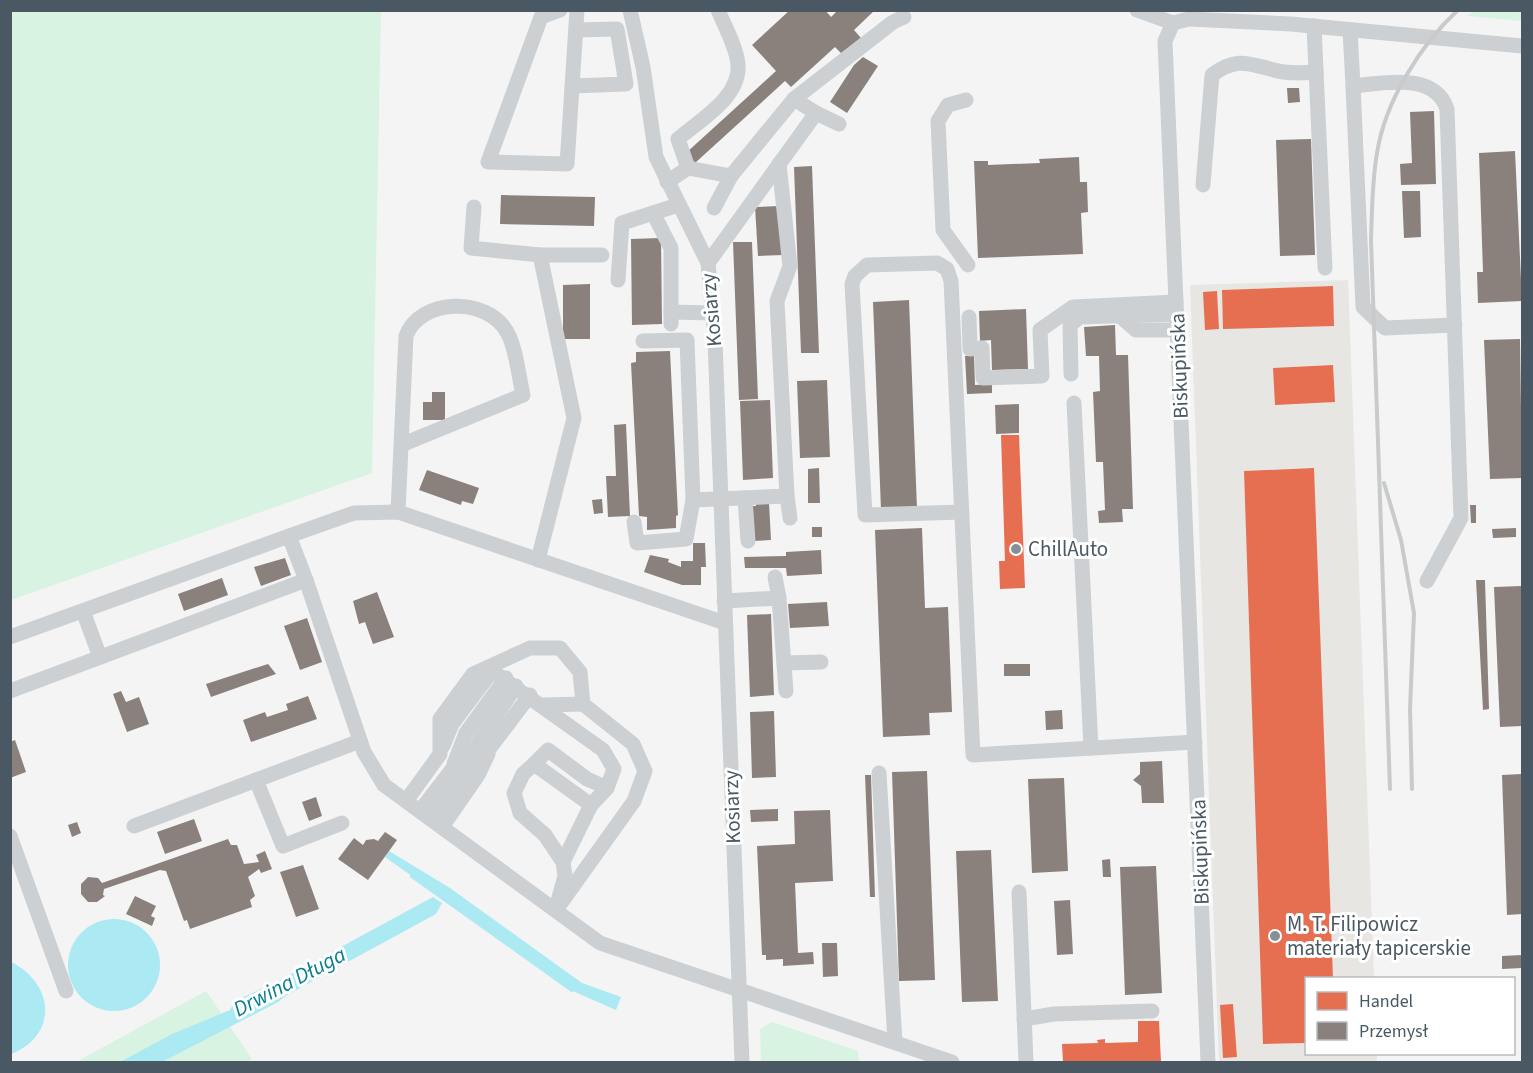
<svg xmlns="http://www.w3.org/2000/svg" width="1533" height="1073" viewBox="0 0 1533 1073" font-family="'Source Sans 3',sans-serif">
<rect width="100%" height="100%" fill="#f4f4f4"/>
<polygon fill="#e8e6e3" points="1348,280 1374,978 1306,978 1306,1054 1377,1054 1377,1062 1219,1062 1190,285"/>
<g fill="#d8f3e1">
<polygon points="1475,10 1522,11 1522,21 1467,16"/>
<polygon points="10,11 381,11 372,473 11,600"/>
<polygon points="206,991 252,1059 246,1062 76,1062"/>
<polygon points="772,1022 858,1051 859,1062 761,1062 760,1029"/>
</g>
<g fill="#abe9f3">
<polygon points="389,851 450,888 582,983 621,997 616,1010 575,992 385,857"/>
<polygon points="433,897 442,903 436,914 287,995 278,1002 162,1062 120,1062 172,1034 230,1010 235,1001 280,980"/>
<circle cx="114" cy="965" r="46"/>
<path d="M11 962C54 983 59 1035 11 1054Z"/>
</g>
<g fill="#e76f51">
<polygon points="1333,286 1334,326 1223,329 1222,290"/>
<polygon points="1217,291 1219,329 1205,330 1203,292"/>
<polygon points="1333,365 1335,402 1275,405 1273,368"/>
<polygon points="1001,435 1019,435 1025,588 1000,589 999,561 1005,561"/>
<polygon points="1314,468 1333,978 1306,978 1306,1043 1263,1044 1244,471"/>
<polygon points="1233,1004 1237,1057 1223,1058 1220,1005"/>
<polygon points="1138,1021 1159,1021 1161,1062 1063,1062 1062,1044 1098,1043 1097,1040 1105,1039 1105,1043 1138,1042"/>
</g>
<g fill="#8a817c">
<polygon points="790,10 825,10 831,17 838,10 875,10 854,30 861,38 844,56 835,47 791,87 785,81 695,163 686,153 776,71 752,45"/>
<polygon points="863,57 878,66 847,113 830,102 854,65"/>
<polygon points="1287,88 1299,88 1300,102 1288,103"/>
<polygon points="1434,111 1436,184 1401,185 1400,164 1412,163 1410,112"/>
<polygon points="1311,139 1315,255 1280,256 1276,140"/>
<polygon points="1515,151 1522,301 1478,303 1477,272 1483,272 1479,153"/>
<polygon points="1079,157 1080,182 1087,182 1088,212 1081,213 1083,254 978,258 974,161 988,161 988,165 1040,163 1039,159"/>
<polygon points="812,166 819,353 801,353 794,167"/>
<polygon points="1402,191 1420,191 1421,237 1404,238"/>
<polygon points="501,195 595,197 594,226 500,224"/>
<polygon points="779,206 783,255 758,256 755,207"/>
<polygon points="661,238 662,324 632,325 631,239"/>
<polygon points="733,242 752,242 758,399 739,400"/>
<polygon points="590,284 590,339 563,339 563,285"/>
<polygon points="909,300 917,509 881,510 873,302"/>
<polygon points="1026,309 1028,369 992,370 991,340 980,341 979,311"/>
<polygon points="1115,325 1116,355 1128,355 1133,509 1122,509 1123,522 1099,523 1098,511 1105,510 1103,462 1096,462 1093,392 1100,391 1099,356 1086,356 1084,327"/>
<polygon points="1520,339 1522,478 1490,479 1484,340"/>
<polygon points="670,351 678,515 676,516 676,528 647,530 647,517 639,516 631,363 636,362 636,352"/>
<polygon points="974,355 975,385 992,384 992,393 967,394 965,356"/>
<polygon points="827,380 830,457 800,458 797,381"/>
<polygon points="432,392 445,392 445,420 423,420 423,402 432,402"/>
<polygon points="770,400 773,478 743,480 740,401"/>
<polygon points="1019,404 1019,433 996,434 995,405"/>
<polygon points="626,424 630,516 608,517 606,476 616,476 614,425"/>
<polygon points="819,468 820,503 808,503 808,469"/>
<polygon points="427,470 479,488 473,504 462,501 461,505 419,490"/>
<polygon points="602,499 603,513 594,514 592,500"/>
<polygon points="756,503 769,503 771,540 753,541 751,506 756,506"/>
<polygon points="1470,505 1476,505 1476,523 1471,523"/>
<rect x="812" y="527" width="10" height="10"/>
<polygon points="922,528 925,608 948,607 952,712 929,713 930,735 883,737 875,530"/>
<polygon points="1516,528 1516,537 1493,538 1492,529"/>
<polygon points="693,543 705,543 706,567 701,567 701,585 682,585 644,572 650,555 669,559 668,562 681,567 681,561 693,561"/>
<polygon points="821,550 822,574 787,576 786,568 745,568 744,557 786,556 786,552"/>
<polygon points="285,558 291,575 261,586 254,567"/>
<polygon points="222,578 228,595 184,611 178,594"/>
<polygon points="1476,580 1485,580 1489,709 1483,710"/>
<polygon points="1522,586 1522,726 1500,727 1494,587"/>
<polygon points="377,592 394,637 373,644 365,622 359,624 353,601"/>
<polygon points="827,602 829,626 790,628 788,604"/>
<polygon points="771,614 774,695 750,697 747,615"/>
<polygon points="307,618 322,662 300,670 284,626"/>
<polygon points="268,664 276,674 211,697 206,684"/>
<rect x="1004" y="664" width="26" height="12"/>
<polygon points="121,691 126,702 139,697 149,724 127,732 113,694"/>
<polygon points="308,696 317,719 251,742 243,720 265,712 267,717 288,710 286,704"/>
<polygon points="1062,710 1063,729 1046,730 1045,711"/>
<polygon points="774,711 776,777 752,778 750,712"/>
<polygon points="15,740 26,772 10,778 10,742"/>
<polygon points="1162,761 1164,803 1142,803 1141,786 1133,780 1140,774 1140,762"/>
<polygon points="927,771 935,980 899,981 892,772"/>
<polygon points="1522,774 1522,914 1507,915 1502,775"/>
<polygon points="865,775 871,775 875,897 870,897"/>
<polygon points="1064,778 1068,871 1032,873 1028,779"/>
<polygon points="316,797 322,816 309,821 302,802"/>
<polygon points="778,809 778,821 751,822 750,810"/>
<polygon points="830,810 833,881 795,883 798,953 813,952 814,964 783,966 783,959 766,960 766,955 762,955 757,846 795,844 794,811"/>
<polygon points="194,819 202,841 165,854 157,832"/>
<polygon points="77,822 81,833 72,837 68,825"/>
<polygon points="385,832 397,840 368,880 338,859 354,838 363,845 366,840 374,839 378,841"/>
<polygon points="228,839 231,845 237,845 244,864 259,862 256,855 265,851 272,869 261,873 259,869 248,877 255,896 250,900 252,907 190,929 187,920 184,921 166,871 160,870 104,889 103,895 105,896 97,902 88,902 81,894 81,884 88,877 98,878 102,883"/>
<polygon points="991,850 998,1001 962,1002 956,851"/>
<polygon points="1110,859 1111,877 1103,877 1102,860"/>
<polygon points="303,865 319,909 296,917 280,872"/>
<polygon points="1156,866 1162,993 1125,995 1120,867"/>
<polygon points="135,896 156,906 151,916 155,918 152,926 126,914"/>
<polygon points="1070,900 1073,954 1057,955 1054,901"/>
<polygon points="822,943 837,943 838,976 823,977"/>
<polygon points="1522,955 1522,968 1502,969 1502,956"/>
</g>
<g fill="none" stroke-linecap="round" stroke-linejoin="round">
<polyline stroke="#abe9f3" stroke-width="4" points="412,876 572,990"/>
<g stroke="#cdd0d2" stroke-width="15">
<polyline points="560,10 541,17 488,162 567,164 577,10"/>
<polyline points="630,10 643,67 656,157 708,263 715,340 742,1062"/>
<polyline points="1137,10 1173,23"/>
<polyline points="1314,26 1325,268"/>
<path d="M1350 30 1353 86C1383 83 1435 72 1447 109L1461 518 1427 581"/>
<polyline points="572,86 626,84 617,29 576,30"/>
<polyline points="1353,86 1363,307 1385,328 1455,325"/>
<polyline points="794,99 893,22 904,17"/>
<polyline points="966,100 948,105 938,121 943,230 968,265"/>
<path d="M688 168 678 139C700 120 741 97 738 64 736 46 725 27 718 10"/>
<polyline points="667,182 688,168 731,176 794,99 816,113"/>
<path d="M1203 185 1212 75C1236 57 1247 63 1274 70 1287 74 1302 73 1316 72"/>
<polyline points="474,207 471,248 540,255 574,418 538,560"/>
<polyline points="714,208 731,176"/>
<polyline points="653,213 671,248 671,324"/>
<polyline points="540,255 602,255"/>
<polyline points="708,263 816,113 839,124"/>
<polyline points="618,280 622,223 678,205"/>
<polyline points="671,312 712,313"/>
<polyline points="1120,316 1136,330 1177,330"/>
<polyline points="969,317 970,349 982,348 983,378 1042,376 1040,330 1073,307 1176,302"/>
<polyline points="643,341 687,340 693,500"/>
<polyline points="1071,374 1070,325 1080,317 1177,314"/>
<polyline points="1074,403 1091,748"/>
<polyline points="787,496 790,518"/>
<polyline points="745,498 748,541"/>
<path d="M398 512 406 336C420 298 487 296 507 332 516 347 519 378 523 395L401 445"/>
<polyline points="962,512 865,515 852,284 855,276 867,265 937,263 947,269 951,281 973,755 1195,742"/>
<polyline points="634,522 637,543 686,539 693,500 787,496 777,301 790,266 779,164"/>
<polyline points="289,536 354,513 398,512 725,623"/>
<polyline points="775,577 779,598"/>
<polyline points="724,601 779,598 786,691"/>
<polyline points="83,611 100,657"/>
<polyline points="10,637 289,536 306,580"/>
<polyline points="784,663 821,662"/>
<polyline points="481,673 492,671 603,750 614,769 607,788 591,805 534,764 523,774 514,793 520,813 545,835 563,862 565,876 558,901"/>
<polyline points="10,691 306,580 364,752 384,785 600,943 952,1062"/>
<polyline points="543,705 583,704"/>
<polyline points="443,746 452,724 492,671"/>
<polyline points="454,764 466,733 506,678"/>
<polyline points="534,764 548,750 587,779 607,788"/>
<polyline points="469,765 479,741 516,686"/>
<polyline points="879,773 895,1042"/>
<polyline points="256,780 283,846 342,823"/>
<polyline points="406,801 440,754 440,719 473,674 530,648 560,648 580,672 583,704 633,744 645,771 634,801 556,910"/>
<polyline points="420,811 460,759"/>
<polyline points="431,819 467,769 489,749 530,695"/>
<polyline points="134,826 360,741"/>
<polyline points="442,827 478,775 488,754"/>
<polyline points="10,836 66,991"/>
<polyline points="563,862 591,805"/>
<polyline points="1019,892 1026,1062"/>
<polyline points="1024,1019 1054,1014 1152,1011"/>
<polyline points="1208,1062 1165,41 1173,23 1189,19 1291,24 1522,46"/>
</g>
<g stroke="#c8cacc" stroke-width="4">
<polyline points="1384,483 1401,540 1414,613 1410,709 1412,789"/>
<path d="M1390 789 1371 240C1372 211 1372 181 1377 153 1385 102 1420 45 1458 10"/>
</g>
</g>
<g fill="#858f95" stroke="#fff" stroke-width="2">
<circle cx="1016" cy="549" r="6"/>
<circle cx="1275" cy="936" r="6"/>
</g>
<g text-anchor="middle" stroke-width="6" stroke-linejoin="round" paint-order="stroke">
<g font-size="21" fill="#495862" stroke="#fff">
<text transform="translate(711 310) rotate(-95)" y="7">Kosiarzy</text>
<text transform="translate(1179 366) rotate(-92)" y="7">Biskupińska</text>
<text transform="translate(732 807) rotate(-92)" y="7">Kosiarzy</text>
<text transform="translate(1200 852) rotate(-92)" y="7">Biskupińska</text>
</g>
<g font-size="21" fill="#495862" stroke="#fff" text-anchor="start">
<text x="1028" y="556">ChillAuto</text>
<text x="1287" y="931">M. T. Filipowicz<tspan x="1287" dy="24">materiały tapicerskie</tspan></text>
</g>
<g font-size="22" font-style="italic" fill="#077d90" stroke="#fff">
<text transform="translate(289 981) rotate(-28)" y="8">Drwina Długa</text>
</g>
</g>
<rect width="1533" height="1073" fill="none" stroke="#495862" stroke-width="24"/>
<rect x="1305" y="977" width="210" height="78" fill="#ffffff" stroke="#b6bcc0" stroke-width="1.5"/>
<rect x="1317" y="992" width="30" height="18" fill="#e76f51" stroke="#b6bcc0" stroke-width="1.5"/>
<text x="1359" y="1007" font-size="18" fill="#495862">Handel</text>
<rect x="1317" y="1022" width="30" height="18" fill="#8a817c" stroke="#b6bcc0" stroke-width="1.5"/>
<text x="1359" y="1037" font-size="18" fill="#495862">Przemysł</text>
</svg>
